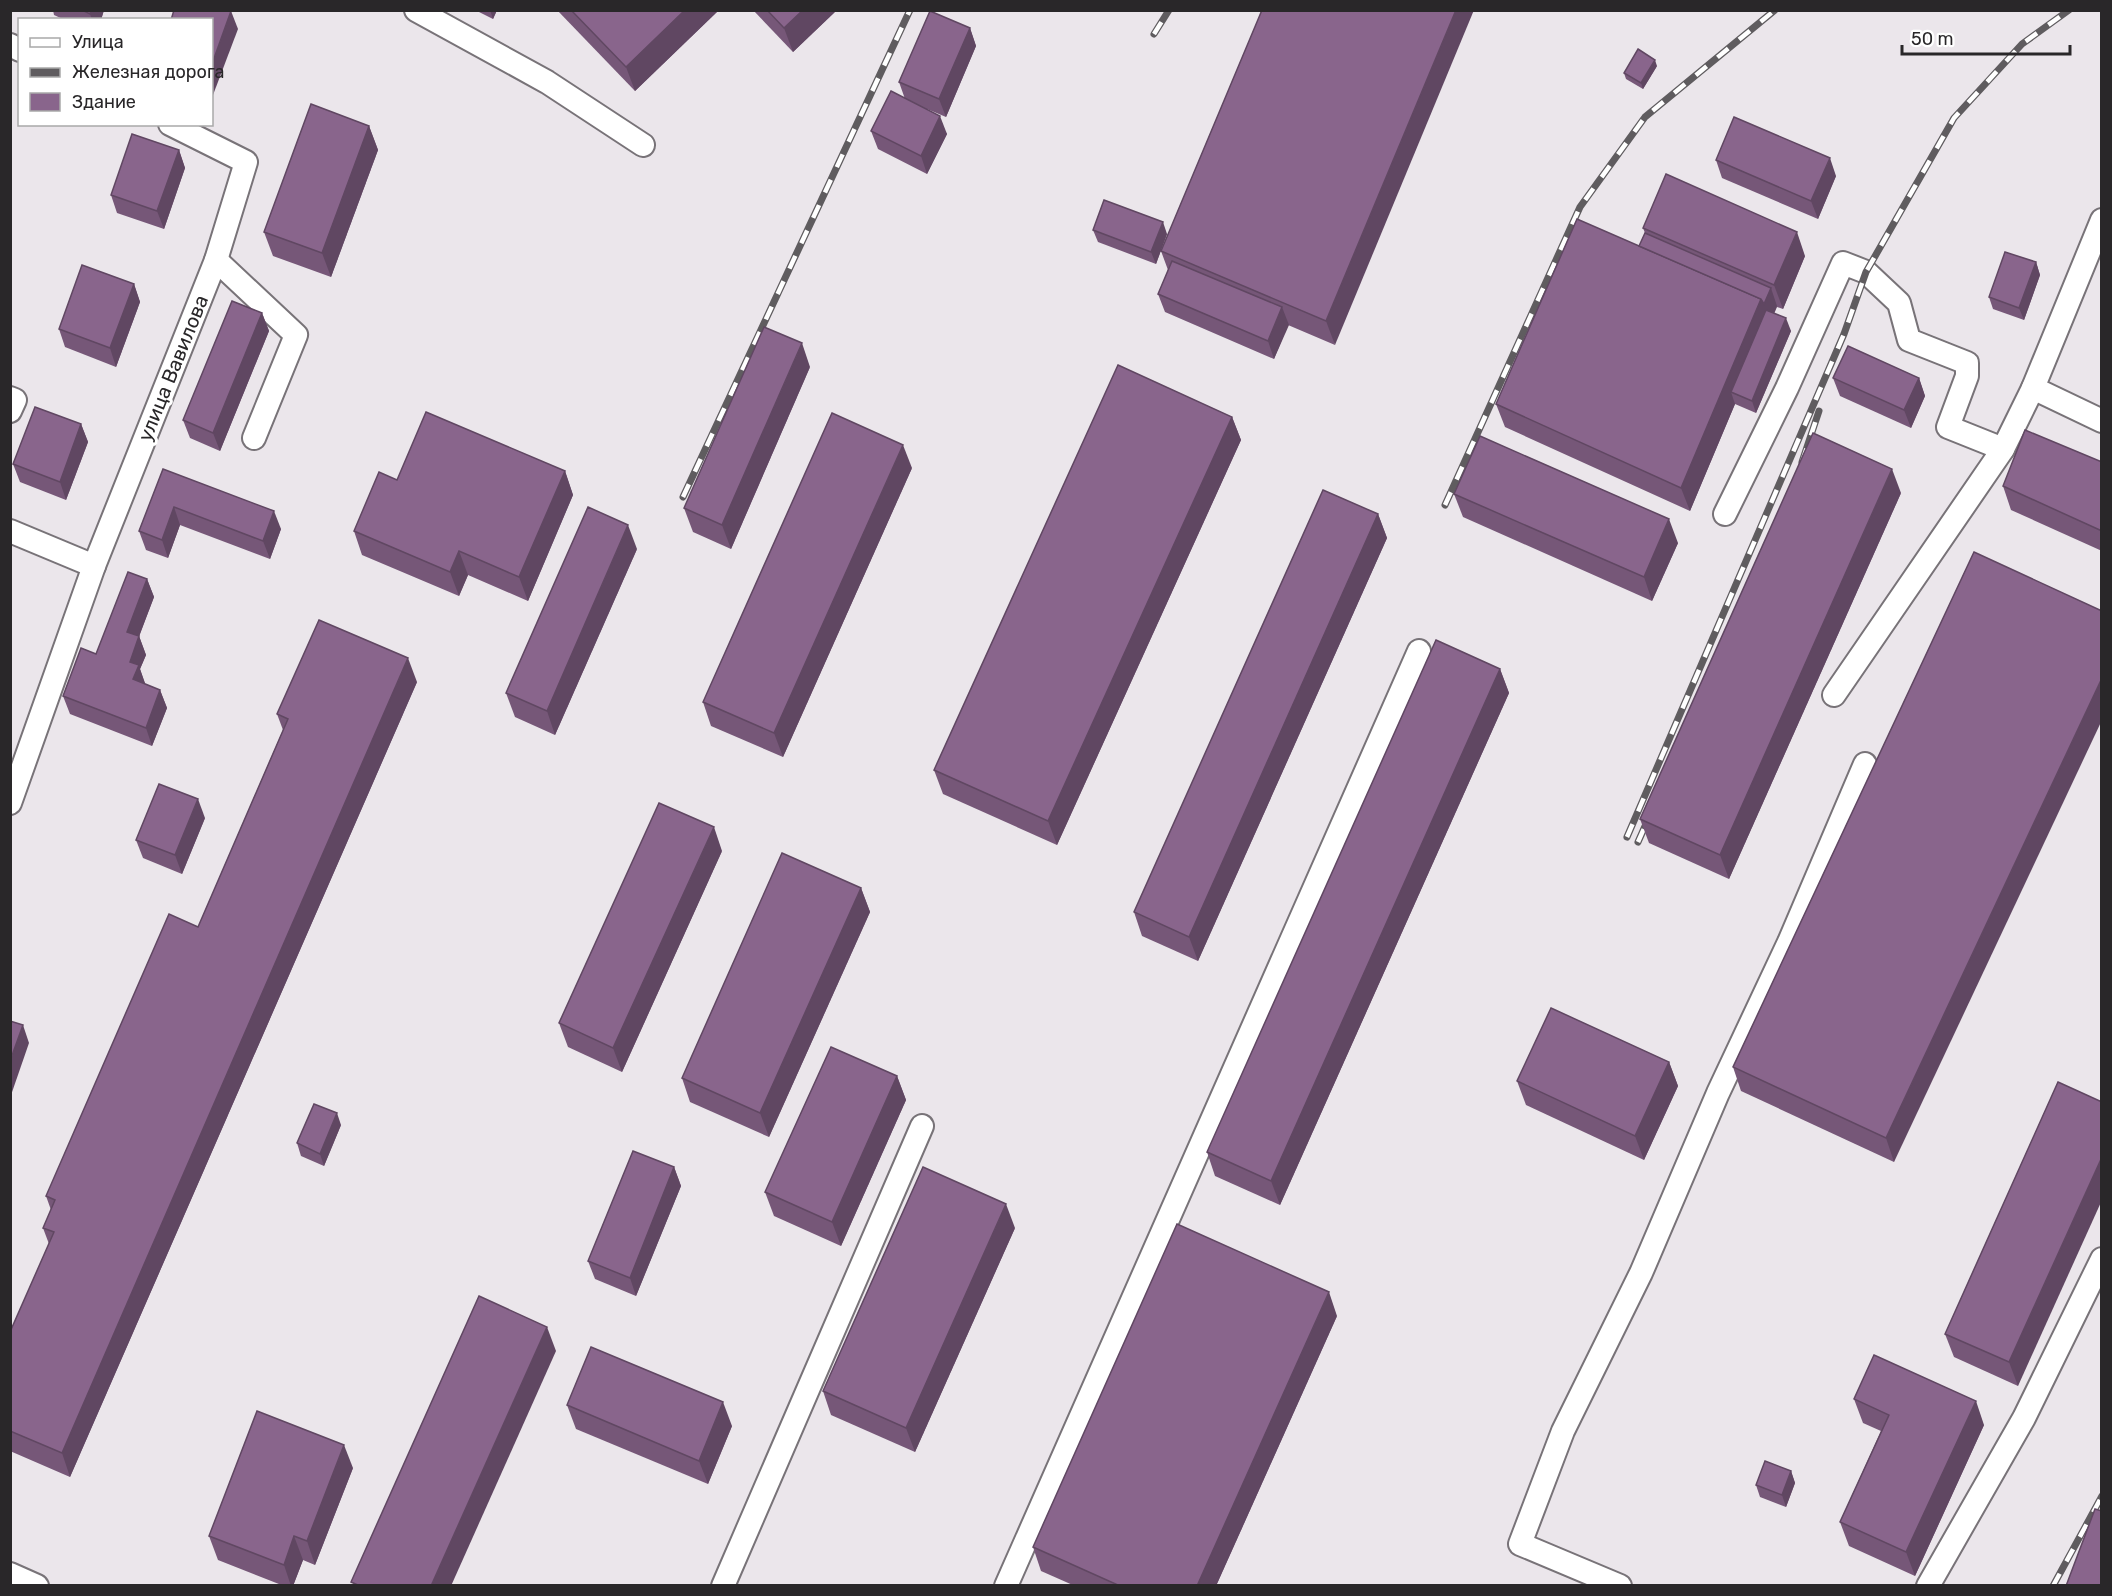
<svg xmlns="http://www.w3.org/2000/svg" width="2112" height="1596" viewBox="0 0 2112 1596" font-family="Rubik,sans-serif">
<rect width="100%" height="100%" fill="#ebe6eb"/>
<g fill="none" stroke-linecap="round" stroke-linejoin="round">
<g stroke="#787378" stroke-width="26">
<g id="minor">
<polyline points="416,10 547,82 643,145"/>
<polyline points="10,45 20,50"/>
<polyline points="2102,220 2033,388 2102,421"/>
<polyline points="216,260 296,335 254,438"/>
<polyline points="10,398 15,400 10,411"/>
<polyline points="1725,514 1787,388 1843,263 1866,272 1899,303 1909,340 1967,363 1967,376 1948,427 2003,449"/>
<polyline points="10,531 94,566"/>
<polyline points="1834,695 2003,449 2033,388"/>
<polyline points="10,803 94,566 216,260 246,162 170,124"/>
<polyline points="10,1574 37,1586"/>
<polyline points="723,1586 922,1126"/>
<polyline points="1006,1586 1419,651"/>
<polyline points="1620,1586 1520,1544 1563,1431 1641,1273 1718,1093 1789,942 1865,764"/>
<polyline points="1928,1586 2024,1418 2102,1259"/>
</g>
</g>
<use href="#minor" stroke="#fff" stroke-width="22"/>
<g stroke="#5f5c5f" stroke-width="7">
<g id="rail">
<polyline points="1154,34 1169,10"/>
<polyline points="1802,462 1819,411"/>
<polyline points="683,497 910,10"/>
<polyline points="1445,505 1580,207 1645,117 1775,10"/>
<polyline points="1627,837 1844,334 1866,272 1954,118 2022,44 2069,10"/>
<polyline points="1638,842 1650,815"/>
<polyline points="2053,1586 2102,1496"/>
</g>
</g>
<use href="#rail" stroke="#fff" stroke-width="4.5" stroke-dasharray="14" stroke-linecap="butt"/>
</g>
<g fill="#765778">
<polygon points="53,10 104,10 101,20 65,20 54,15"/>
<polygon points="475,10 497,10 493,19"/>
<polygon points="557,10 719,10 635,91"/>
<polygon points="753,10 837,10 793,52"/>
<polygon points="1262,10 1335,345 1288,325 1274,359 1165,312 1158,294 1168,270 1161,251"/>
<polygon points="970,28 976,46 946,117 927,109 947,134 927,174 878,149 871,131 905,99 899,82"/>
<polygon points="1657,66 1643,89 1626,79 1624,73"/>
<polygon points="369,126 378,150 331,277 273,256 264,232"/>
<polygon points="179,150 185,168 164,229 117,213 111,195"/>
<polygon points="1716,160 1836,176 1818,219 1722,178"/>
<polygon points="1643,228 1805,256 1783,309 1777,307 1774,314 1791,331 1756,413 1735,404 1690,511 1505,427 1496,404 1639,246 1645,233"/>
<polygon points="1093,230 1167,234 1156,264 1098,242"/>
<polygon points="2036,262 2040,275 2024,320 1993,309 1989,297"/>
<polygon points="134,284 140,302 116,367 65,347 59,329"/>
<polygon points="262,313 269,331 220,451 190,438 183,420"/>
<polygon points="810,367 731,549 693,532 684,508"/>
<polygon points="1833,378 1919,378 1925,396 1911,428 1840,396"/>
<polygon points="1232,417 1241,440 1057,845 943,794 934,770"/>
<polygon points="81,424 88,442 66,500 20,482 13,464"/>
<polygon points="2102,462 2102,551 2011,510 2003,486"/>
<polygon points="912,468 783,757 711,726 703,702"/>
<polygon points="163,469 281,529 270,559 180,525 168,558 146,550 139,531"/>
<polygon points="565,471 573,495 528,601 468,575 459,596 362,555 354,531 397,480"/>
<polygon points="1901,493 1729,879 1649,843 1640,819"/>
<polygon points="1454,494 1678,543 1652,601 1463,517"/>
<polygon points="1378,514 1387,538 1198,961 1142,936 1134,912"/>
<polygon points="637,549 555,735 515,717 506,693"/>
<polygon points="1974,552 1894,1162 1741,1091 1733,1067"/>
<polygon points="147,579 154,597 139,636 146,655 140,669 145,684 160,690 167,708 152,746 70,714 63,696 96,654"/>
<polygon points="1500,669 1509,693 1280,1205 1215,1176 1207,1152"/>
<polygon points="417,682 70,1477 10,1451 10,1332 49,1244 43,1228 51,1210 46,1196 198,927 283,730 277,714"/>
<polygon points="205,818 182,874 143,858 136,840"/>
<polygon points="722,851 622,1072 568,1047 559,1023"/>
<polygon points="861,888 870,912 769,1137 690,1102 682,1078"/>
<polygon points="1669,1062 1678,1086 1644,1160 1526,1105 1517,1081"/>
<polygon points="897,1076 906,1100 841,1246 774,1216 765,1192"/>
<polygon points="2058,1082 2018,1386 1954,1357 1945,1334"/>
<polygon points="341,1125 324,1166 301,1156 297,1143"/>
<polygon points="674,1167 681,1186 636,1296 595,1279 588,1261"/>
<polygon points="1015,1228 915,1452 831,1415 823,1391"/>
<polygon points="1337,1316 1216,1586 1075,1586 1041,1571 1033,1547"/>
<polygon points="1854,1399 1984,1425 1915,1576 1849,1546 1840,1522 1881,1431 1863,1423"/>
<polygon points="567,1405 732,1426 708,1484 576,1429"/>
<polygon points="353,1468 315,1565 303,1560 293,1586 284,1586 218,1560 209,1536"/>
<polygon points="1791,1471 1795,1483 1786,1507 1760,1497 1756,1485"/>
</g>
<g fill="#604762">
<polygon points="91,10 104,10 101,20 92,20 90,14"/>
<polygon points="490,10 497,10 493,19"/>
<polygon points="685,10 719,10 635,91 626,67"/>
<polygon points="803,10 837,10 793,52 784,28"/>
<polygon points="1456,10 1474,10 1335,345 1326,321"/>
<polygon points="231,11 238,29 213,95 212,89 212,64"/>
<polygon points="970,28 976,46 946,117 939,99"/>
<polygon points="1655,60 1657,66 1643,89 1641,83"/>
<polygon points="940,116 947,134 927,174 921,156"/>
<polygon points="369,126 378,150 331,277 322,253"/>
<polygon points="179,150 185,168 164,229 157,211"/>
<polygon points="1830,158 1836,176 1818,219 1811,201"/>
<polygon points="1163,222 1167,234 1156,264 1151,252"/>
<polygon points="1797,232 1805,256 1783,309 1774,285"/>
<polygon points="2036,262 2040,275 2024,320 2019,308"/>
<polygon points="134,284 140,302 116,367 110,348"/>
<polygon points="1771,288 1777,306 1739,396 1731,392 1735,404 1690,511 1681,488 1761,299"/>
<polygon points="1282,307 1289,325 1274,359 1268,341"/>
<polygon points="262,313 269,331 220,451 213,433"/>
<polygon points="1786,318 1791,331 1756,413 1752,401"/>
<polygon points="802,343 810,367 731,549 722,525"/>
<polygon points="1919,378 1925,396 1911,428 1904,410"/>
<polygon points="1232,417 1241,440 1057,845 1048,821"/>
<polygon points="81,424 88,442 66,500 60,482"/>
<polygon points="903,445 912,468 783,757 774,733"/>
<polygon points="1892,469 1901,493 1729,879 1720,855"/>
<polygon points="565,471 573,495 528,601 519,577"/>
<polygon points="174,507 180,525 168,558 162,540"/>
<polygon points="274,511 281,529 270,559 263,541"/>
<polygon points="1378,514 1387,538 1198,961 1189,937"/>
<polygon points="1669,519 1678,543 1652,601 1644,577"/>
<polygon points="628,525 637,549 555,735 547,711"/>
<polygon points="459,551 468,575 459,596 450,572"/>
<polygon points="147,579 154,597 134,650 127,632"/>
<polygon points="139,636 146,655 140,669 145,683 139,698 133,679 130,662"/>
<polygon points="408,658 417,682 70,1477 62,1453"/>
<polygon points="1500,669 1509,693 1280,1205 1271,1181"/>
<polygon points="2102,678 2102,720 1894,1162 1886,1138"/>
<polygon points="160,690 167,708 152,746 146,728"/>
<polygon points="198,799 205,818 182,874 175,855"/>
<polygon points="714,827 722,851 622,1072 613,1048"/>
<polygon points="861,888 870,912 769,1137 760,1113"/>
<polygon points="23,1025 29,1043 10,1098 10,1061"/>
<polygon points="1669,1062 1678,1086 1644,1160 1635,1136"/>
<polygon points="897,1076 906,1100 841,1246 832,1222"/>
<polygon points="337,1113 341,1125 324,1166 320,1154"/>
<polygon points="2102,1157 2102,1200 2018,1386 2009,1362"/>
<polygon points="674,1167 681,1186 636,1296 630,1278"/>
<polygon points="1006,1204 1015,1228 915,1452 906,1428"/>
<polygon points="1329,1292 1337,1316 1216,1586 1197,1586"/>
<polygon points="547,1327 556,1351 451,1586 431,1586"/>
<polygon points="1976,1401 1984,1425 1915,1576 1906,1552"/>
<polygon points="723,1402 732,1426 708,1484 699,1461"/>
<polygon points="344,1445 353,1468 315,1565 307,1541"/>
<polygon points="1791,1471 1795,1483 1786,1507 1782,1495"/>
<polygon points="294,1536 303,1560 293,1586 291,1586 284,1565"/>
</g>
<g fill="#89658c" stroke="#604762" stroke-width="1.5">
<polygon points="82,10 91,10 90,14"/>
<polygon points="174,10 229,10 231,11 212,64 212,20 171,20"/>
<polygon points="571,10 685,10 626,67"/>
<polygon points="767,10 803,10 784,28"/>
<polygon points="1262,10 1456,10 1326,321 1161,251"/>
<polygon points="930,11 970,28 939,99 899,82"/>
<polygon points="1638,49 1655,60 1641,83 1624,73"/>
<polygon points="891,91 940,116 921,156 871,131"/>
<polygon points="311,104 369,126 322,253 264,232"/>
<polygon points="1734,117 1830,158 1811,201 1716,160"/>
<polygon points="132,134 179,150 157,211 111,195"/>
<polygon points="1666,174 1797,232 1774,285 1643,228"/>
<polygon points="1104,200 1163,222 1151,252 1093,230"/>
<polygon points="1577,219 1761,299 1681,488 1496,404"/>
<polygon points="1645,233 1771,288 1764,304 1761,299 1639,246"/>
<polygon points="2005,252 2036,262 2019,308 1989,297"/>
<polygon points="1172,261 1282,307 1268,341 1158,294"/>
<polygon points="82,265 134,284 110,348 59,329"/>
<polygon points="232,301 262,313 213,433 183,420"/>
<polygon points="1766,310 1786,318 1752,401 1731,392"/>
<polygon points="764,327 802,343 722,525 684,508"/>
<polygon points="1848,346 1919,378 1904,410 1833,378"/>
<polygon points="1118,365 1232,417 1048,821 934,770"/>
<polygon points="35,407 81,424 60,482 13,464"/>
<polygon points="426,412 565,471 519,577 459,551 450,572 354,531 379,472 397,480"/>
<polygon points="832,413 903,445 774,733 703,702"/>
<polygon points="2025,430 2102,462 2102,531 2003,486"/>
<polygon points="1813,433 1892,469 1720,855 1640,819"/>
<polygon points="1480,436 1669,519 1644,577 1454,494"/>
<polygon points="163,469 274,511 263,541 174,507 162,540 139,531"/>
<polygon points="1323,490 1378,514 1189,937 1134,912"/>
<polygon points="588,507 628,525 547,711 506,693"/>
<polygon points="1974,552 2102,611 2102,678 1886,1138 1733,1067"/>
<polygon points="128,572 147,579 127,632 139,636 130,662 139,665 133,679 160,690 146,728 63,696 81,648 96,654"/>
<polygon points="319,620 408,658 62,1453 10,1431 10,1332 54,1232 43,1228 55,1200 46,1196 169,914 198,927 288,719 277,714"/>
<polygon points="1436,640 1500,669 1271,1181 1207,1152"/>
<polygon points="159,784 198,799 175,855 136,840"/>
<polygon points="659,803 714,827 613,1048 559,1023"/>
<polygon points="782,853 861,888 760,1113 682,1078"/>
<polygon points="1551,1008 1669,1062 1635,1136 1517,1081"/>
<polygon points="10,1021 23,1025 10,1061"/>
<polygon points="831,1047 897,1076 832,1222 765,1192"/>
<polygon points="2058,1082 2102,1102 2102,1157 2009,1362 1945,1334"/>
<polygon points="314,1104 337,1113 320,1154 297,1143"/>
<polygon points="633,1151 674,1167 630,1278 588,1261"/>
<polygon points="923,1167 1006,1204 906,1428 823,1391"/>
<polygon points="1177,1224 1329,1292 1197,1586 1120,1586 1033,1547"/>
<polygon points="479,1296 547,1327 431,1586 360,1586 351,1582"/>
<polygon points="591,1347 723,1402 699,1461 567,1405"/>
<polygon points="1874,1355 1976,1401 1906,1552 1840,1522 1889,1415 1854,1399"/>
<polygon points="257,1411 344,1445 307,1541 294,1536 284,1565 209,1536"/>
<polygon points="1765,1461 1791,1471 1782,1495 1756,1485"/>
<polygon points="2095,1509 2102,1511 2102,1586 2066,1586"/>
</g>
<g text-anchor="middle" stroke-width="6" stroke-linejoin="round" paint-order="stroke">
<g font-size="20" fill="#292729" stroke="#fff">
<text transform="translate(173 368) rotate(-68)" y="7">улица Вавилова</text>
</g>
</g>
<rect width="2112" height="1596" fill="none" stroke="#292729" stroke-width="24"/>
<rect x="18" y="18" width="195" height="108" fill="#ffffff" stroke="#a9a9a9" stroke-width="1.5"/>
<rect x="30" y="38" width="30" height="9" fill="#ffffff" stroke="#a9a9a9" stroke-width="1.5"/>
<text x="72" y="48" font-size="18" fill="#292729">Улица</text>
<rect x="30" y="68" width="30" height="9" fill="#5f5c5f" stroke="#a9a9a9" stroke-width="1.5"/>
<text x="72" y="78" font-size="18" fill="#292729">Железная дорога</text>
<rect x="30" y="93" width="30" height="18" fill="#89658c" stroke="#a9a9a9" stroke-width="1.5"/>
<text x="72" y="108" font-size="18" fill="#292729">Здание</text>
<path d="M1902 45v9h168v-9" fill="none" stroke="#292729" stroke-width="3"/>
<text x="1911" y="45" font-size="18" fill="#292729" stroke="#ffffff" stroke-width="4.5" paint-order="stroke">50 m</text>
</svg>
